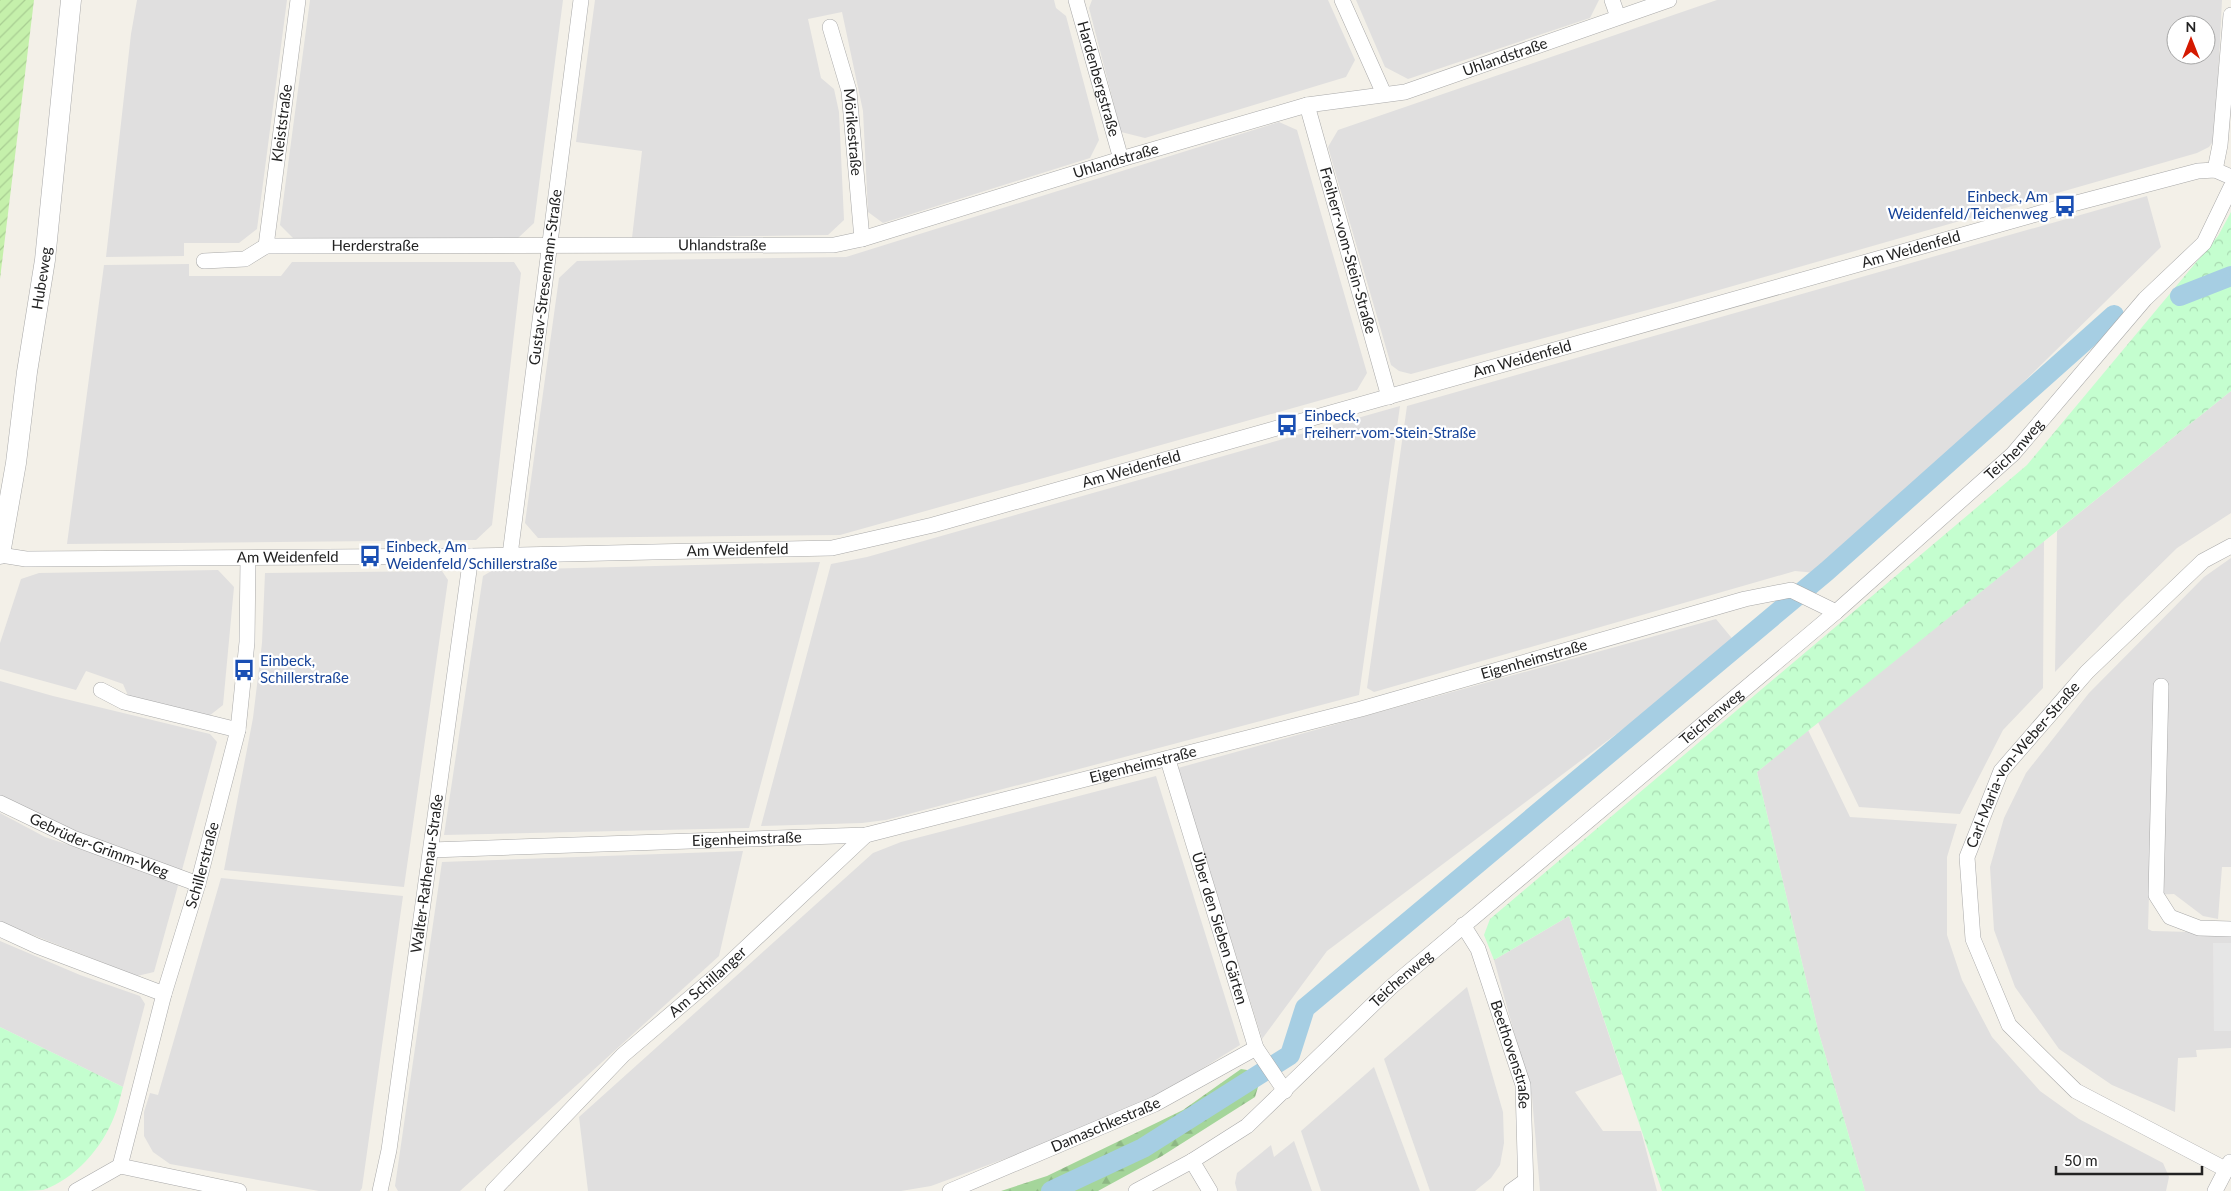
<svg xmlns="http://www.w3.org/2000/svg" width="2231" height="1191" viewBox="0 0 2231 1191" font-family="Lato,sans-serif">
<defs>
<pattern id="forest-firs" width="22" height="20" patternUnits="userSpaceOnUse" patternTransform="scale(1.25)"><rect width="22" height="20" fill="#a4d59a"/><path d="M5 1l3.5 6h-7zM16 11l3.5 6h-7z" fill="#8db784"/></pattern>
<pattern id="park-crowns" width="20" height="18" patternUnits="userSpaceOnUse" patternTransform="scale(1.25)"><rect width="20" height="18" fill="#c4fecf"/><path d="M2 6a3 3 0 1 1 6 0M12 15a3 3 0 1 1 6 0" fill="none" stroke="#a8d9b1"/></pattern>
<pattern id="garden-furrows" width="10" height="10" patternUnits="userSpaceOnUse" patternTransform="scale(1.25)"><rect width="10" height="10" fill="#c5f0ab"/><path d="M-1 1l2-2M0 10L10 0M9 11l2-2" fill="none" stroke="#a9ce93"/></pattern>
</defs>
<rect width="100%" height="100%" fill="#f3f0e8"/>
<g fill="#e0dfdf" fill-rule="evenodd">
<polygon points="137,0 287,0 257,229 239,243 184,243 184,256 106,257 131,34"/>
<polygon points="310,0 563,0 534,223 517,239 293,238 280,225"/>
<polygon points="595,0 1054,0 1056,8 1066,16 1099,140 1090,158 883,223 868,212 863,111 842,12 808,19 821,78 834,89 839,112 844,220 828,235 632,238 642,151 576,142"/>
<polygon points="1092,0 1328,0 1355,60 1346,77 1145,138 1121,132 1089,8"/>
<polygon points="1356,0 1599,0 1590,18 1408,79 1385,67"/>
<path d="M1717 0H2222L2215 139 2209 147 2197 153 1677 302 1411 374 1399 371 1391 365 1328 147 1338 130ZM2176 25H2206V55H2176Z"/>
<polygon points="1279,122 1297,130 1367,373 1357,390 840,535 538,538 525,523 559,278 577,261 846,257"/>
<polygon points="2147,196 2161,247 1932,472 1816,573 1795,571 1374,692 1367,688 1407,406"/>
<polygon points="292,262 514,262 521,273 492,525 476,540 67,544 104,265 189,264 189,276 281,276"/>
<polygon points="2231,391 2231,513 2177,548 2122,602 2055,672 2057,531"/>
<polygon points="1400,406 1359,695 886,820 862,823 761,826 831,564 867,557"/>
<polygon points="2044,541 2043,688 2003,730 1960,814 1859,807 1818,722"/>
<polygon points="2231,558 2231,867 2222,867 2218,919 2203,916 2174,894 2149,895 2148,929 2152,931 2231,933 2231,1048 2196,1050 2197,1057 2178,1058 2175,1112 2112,1085 2059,1049 2015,987 1994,930 1990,867 2004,818 2026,773 2089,693 2204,577"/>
<polygon points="820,562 749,828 444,835 483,576 493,570"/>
<polygon points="218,570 234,587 223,705 209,716 130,700 123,684 86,671 76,690 0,669 0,643 21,579 39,573"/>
<polygon points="442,571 448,580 404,887 224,870 253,718 262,643 265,573"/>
<polygon points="1716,619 1735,642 1711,663 1327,951 1262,1039 1178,768"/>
<polygon points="0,681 53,696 210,734 217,742 182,870 96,841 0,798"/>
<polygon points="1808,730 1850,817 1957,824 1947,857 1947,935 1962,980 1992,1037 2040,1091 2079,1119 2163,1163 2169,1177 2166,1191 1865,1191 1818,1030 1757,772"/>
<polygon points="1156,776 1240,1045 1163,1093 1081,1131 931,1186 901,1191 588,1191 579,1117 873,853 901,842"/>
<polygon points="0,813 45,837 179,882 154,972 137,976 0,922"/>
<polygon points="743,851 719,956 460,1191 398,1191 395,1186 442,862"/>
<polygon points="221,878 403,896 362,1188 360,1191 319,1191 170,1164 153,1152 144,1136 144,1112 150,1093 158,1095"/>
<polygon points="1569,916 1622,1074 1575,1092 1603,1131 1641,1131 1657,1191 1540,1191 1532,1097 1494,960"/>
<polygon points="0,941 80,975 140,996 145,1004 123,1087 0,1027"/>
<polygon points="1467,987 1503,1112 1504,1143 1500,1165 1491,1178 1475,1191 1430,1191 1384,1059"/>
<polygon points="1374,1067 1420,1191 1321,1191 1301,1131"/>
<polygon points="1294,1141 1312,1191 1237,1191 1235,1183 1237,1173 1271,1145 1274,1157"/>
</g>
<polygon fill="url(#forest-firs)" points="1241,1069 1247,1070 1258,1087 1255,1097 1162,1156 1098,1191 1001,1191 1047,1176 1183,1110"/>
<g fill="url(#park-crowns)">
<polygon points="2231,212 2231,391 1757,772 1818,1030 1865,1191 1662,1191 1569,916 1494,960 1484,935 1490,919 2027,465 2218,236"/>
<path d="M0 1027 123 1087C120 1097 118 1108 114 1117 102 1148 75 1179 43 1190 31 1191 13 1191 0 1191Z"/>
</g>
<polygon fill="url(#garden-furrows)" points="0,0 34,0 0,279"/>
<polygon fill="#e6e6e6" points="2213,943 2231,943 2231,1031 2214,1031"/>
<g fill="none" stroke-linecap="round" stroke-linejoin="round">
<g stroke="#a6cee3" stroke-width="20">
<polyline points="2180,296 2231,276"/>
<polyline points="1051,1191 1143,1148 1290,1055 1305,1008 1827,571 2114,315"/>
</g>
<g stroke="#a9a9a9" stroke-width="16">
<g id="minor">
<path id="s1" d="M1076 0 1121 159"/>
<polyline points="1342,0 1384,94"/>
<polyline points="1612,0 1618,17"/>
<path id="s2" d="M830 27 849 91 862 239"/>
<path id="s3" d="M1307 105 1389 397"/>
<polyline points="2215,170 2220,145 2231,15"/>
<path id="s4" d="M266 246 298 0"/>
<path id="s5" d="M204 261 245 259 266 246 834 245 862 239 1121 159 1307 105 1405 92 1669 0"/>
<path id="s6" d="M0 555 26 559 471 556 832 548 933 525 2065 206 2198 171 2215 170 2231 177"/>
<path id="s7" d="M510 555 581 0"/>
<polyline points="2161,686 2156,895 2170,917 2199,928 2231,929"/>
<polyline points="101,690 124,702 238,730"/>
<path id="s8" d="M1168 760 1256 1048 1285 1091"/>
<path id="s9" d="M0 803 73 838 198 884"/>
<path id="s10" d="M431 850 866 835 1361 709 1745 599 1791 590 1836 612"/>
<path id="s11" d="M1463 925 1478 949 1523 1085 1526 1191"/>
<polyline points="0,929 37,946 164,994"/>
<polyline points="1192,1161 1210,1191"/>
<path id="s12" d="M120 1166 164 994 198 884 238 730 247 642 248 558"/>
<path id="s13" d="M2227 1170 2076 1091 2009 1025 1973 939 1967 857 2001 771 2087 672 2203 561 2231 546"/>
<polyline points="76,1191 120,1166 239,1191"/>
<path id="s14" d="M380 1191 389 1150 471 556"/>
<path id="s15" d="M493 1191 623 1055 718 974 866 835"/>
<path id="s16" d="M950 1191 1155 1104 1256 1048"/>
<path id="s17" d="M1136 1191 1192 1161 1247 1126 1391 987 1836 612 2013 454 2145 299 2204 243 2231 187"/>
<polyline points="1511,1191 1525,1181"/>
<polyline points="2215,1191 2230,1162"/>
</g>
</g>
<g stroke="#a9a9a9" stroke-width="21">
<g id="tertiary">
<path id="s18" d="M0 554 16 463 27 372 45 260 71 0"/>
</g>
</g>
<use href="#minor" stroke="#fff" stroke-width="15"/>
<use href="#tertiary" stroke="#fff" stroke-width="20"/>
</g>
<defs>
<g id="bus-bare" transform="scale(1.725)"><path d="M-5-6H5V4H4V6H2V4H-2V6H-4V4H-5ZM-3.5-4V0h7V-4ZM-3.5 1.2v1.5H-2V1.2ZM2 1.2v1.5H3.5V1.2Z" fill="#1a4fb4" stroke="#fff" stroke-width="2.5" paint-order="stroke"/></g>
</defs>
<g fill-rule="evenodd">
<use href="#bus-bare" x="2065" y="206"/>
<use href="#bus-bare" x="1287" y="425"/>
<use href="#bus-bare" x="370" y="556"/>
<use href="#bus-bare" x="244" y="670"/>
</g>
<g text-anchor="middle" stroke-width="4.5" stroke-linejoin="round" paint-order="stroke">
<g font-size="15" fill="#222" stroke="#fff">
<text dy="5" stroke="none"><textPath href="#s5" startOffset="1332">Uhlandstraße</textPath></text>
<text dy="5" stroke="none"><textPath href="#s1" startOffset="82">Hardenbergstraße</textPath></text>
<text dy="5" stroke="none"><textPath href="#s4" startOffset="124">Kleiststraße</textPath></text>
<text dy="5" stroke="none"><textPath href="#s2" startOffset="108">Mörikestraße</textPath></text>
<text dy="5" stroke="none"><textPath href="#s5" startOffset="928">Uhlandstraße</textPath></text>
<text dy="5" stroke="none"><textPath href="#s5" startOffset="175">Herderstraße</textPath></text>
<text dy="5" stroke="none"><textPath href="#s5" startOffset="522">Uhlandstraße</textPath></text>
<text dy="5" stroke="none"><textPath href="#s6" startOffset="1952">Am Weidenfeld</textPath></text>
<text dy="5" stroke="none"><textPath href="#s3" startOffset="151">Freiherr-vom-Stein-Straße</textPath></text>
<text dy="5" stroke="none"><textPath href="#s18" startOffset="279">Hubeweg</textPath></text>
<text dy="5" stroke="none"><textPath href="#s7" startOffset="280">Gustav-Stresemann-Straße</textPath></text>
<text dy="5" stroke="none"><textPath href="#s6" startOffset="1548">Am Weidenfeld</textPath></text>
<text dy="5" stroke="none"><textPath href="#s17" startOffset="1152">Teichenweg</textPath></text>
<text dy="5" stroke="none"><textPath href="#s6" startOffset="1142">Am Weidenfeld</textPath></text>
<text dy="5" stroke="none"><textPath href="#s6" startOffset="738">Am Weidenfeld</textPath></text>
<text dy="5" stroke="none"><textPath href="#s6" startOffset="288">Am Weidenfeld</textPath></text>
<text dy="5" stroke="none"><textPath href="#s10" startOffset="1126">Eigenheimstraße</textPath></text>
<text dy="5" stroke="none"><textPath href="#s17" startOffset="748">Teichenweg</textPath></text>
<text dy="5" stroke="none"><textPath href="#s10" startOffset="721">Eigenheimstraße</textPath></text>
<text dy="5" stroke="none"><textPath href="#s13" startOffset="549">Carl-Maria-von-Weber-Straße</textPath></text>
<text dy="5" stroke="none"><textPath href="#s10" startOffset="316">Eigenheimstraße</textPath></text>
<text dy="5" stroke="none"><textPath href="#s9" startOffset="108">Gebrüder-Grimm-Weg</textPath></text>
<text dy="5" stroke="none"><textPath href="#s12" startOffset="312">Schillerstraße</textPath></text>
<text dy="5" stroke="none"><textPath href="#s14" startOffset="321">Walter-Rathenau-Straße</textPath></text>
<text dy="5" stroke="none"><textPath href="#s8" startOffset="176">Über den Sieben Gärten</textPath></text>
<text dy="5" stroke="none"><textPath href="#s17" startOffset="342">Teichenweg</textPath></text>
<text dy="5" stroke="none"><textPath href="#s15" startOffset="300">Am Schillanger</textPath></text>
<text dy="5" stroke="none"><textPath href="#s11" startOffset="139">Beethovenstraße</textPath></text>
<text dy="5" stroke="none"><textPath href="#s16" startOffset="169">Damaschkestraße</textPath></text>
</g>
<g font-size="15" fill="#164399" stroke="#fff" text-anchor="start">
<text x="2048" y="202" text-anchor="end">Einbeck, Am<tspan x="2048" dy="17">Weidenfeld/Teichenweg</tspan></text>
<text x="1304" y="421">Einbeck,<tspan x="1304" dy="17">Freiherr-vom-Stein-Straße</tspan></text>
<text x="386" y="552">Einbeck, Am<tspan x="386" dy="17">Weidenfeld/Schillerstraße</tspan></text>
<text x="260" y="666">Einbeck,<tspan x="260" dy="17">Schillerstraße</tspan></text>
</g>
</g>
<g transform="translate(2191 40)"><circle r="24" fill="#ffffff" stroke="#a7a7a7"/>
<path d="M0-4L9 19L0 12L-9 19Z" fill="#d41900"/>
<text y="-8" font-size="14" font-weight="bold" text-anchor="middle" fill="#222222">N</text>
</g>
<path d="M2056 1166v8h146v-8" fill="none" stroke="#222222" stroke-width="2.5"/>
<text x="2064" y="1166" font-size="15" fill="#222222" stroke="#ffffff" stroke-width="4" paint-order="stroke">50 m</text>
</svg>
